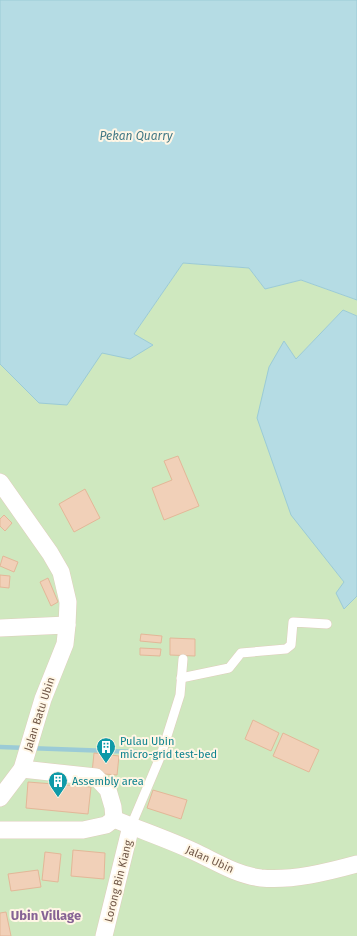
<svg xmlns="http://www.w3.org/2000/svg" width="357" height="936" viewBox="0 0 357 936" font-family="'Fira Sans',sans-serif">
<rect width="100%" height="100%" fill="#fcf2e0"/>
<polygon fill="#cfe8bf" points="183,263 249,268 265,289 301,280 357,300 357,316 343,310 296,359 284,341 291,514 344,582 344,609 357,596 357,936 0,936 0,364 39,403 101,353 125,340 153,345 134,334"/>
<g fill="#b5dce4" stroke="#9bcbd6">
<polygon points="0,0 357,0 357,300 301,280 265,289 249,268 183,263 134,334 153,345 130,359 102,353 67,405 39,403 0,364"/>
<polygon points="343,310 357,316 357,596 344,609 336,593 344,582 291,515 257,418 269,367 284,341 296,359"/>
</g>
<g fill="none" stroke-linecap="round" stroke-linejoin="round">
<polyline stroke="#9bcbd6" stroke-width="4.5" points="0,747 137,752"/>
</g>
<g fill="#f1d0b8" stroke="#e3b798">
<polygon points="178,456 199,506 164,520 152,488 172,480 164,461"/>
<polygon points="85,489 100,518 74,532 59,504"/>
<polygon points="4,515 12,523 5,531 0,526 0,519"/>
<polygon points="3,556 18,562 14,572 0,566"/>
<polygon points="0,575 10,576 9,588 0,587"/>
<polygon points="48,578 58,602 51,606 40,582"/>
<polygon points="141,634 162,636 161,643 140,641"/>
<polygon points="170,638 195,639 195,656 170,655"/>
<polygon points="140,648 161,649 160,656 140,655"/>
<polygon points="253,720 279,733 271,751 245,739"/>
<polygon points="283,733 319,750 309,772 273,756"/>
<polygon points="94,753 119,756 117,775 92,773"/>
<polygon points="28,782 91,787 88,814 26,808"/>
<polygon points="153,790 187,800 181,819 147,808"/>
<polygon points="73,850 105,853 104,879 71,876"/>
<polygon points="45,852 61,854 58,882 42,880"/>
<polygon points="38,870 41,887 11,891 8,874"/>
<polygon points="6,912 11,936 0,936 0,913"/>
</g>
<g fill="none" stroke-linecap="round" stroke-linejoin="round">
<g stroke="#dfcebc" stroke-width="10">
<g id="service">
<polyline points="181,678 229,668 241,653 286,649 291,645 293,622 327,624"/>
<polyline points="131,826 161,755 180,695 183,659"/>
</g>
</g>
<g stroke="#dfcebc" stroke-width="18">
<g id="minor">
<polyline points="0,482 50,553 61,572 68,602 67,625 65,644 43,699 22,769 0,798"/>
<polyline points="0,628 67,625"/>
<polyline points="22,769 96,777 108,790 113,807 114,819"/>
<path d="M114 819C140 830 167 839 193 851 215 861 236 875 261 878 292 881 328 872 357 864"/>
<polyline points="0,830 83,830 106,825 114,819"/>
<polyline points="104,936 131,826"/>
</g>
</g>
<use href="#service" stroke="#fff" stroke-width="9"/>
<use href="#minor" stroke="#fff" stroke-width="17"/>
</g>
<defs>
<g id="building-pin" transform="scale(1)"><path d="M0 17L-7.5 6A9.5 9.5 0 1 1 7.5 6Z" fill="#0f9aa8" stroke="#fff6e5"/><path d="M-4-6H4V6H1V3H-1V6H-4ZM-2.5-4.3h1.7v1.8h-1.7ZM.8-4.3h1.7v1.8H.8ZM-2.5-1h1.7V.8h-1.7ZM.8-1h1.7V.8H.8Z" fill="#fff"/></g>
</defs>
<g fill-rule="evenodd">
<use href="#building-pin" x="106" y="747"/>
<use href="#building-pin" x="58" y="781"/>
</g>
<g text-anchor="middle" stroke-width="4" stroke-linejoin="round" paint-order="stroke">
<g font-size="11" fill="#715848" stroke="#fff6e5">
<text transform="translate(39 714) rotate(-72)" y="4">Jalan Batu Ubin</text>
<text transform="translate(210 859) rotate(24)" y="4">Jalan Ubin</text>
<text transform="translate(118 881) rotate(-76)" y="4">Lorong Bin Kiang</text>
</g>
<g font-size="11" fill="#0d838f" stroke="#fff6e5" text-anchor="start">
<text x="120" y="745">Pulau Ubin<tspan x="120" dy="13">micro-grid test-bed</tspan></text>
<text x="72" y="785">Assembly area</text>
</g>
<g font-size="12" font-style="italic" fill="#427885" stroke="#fff6e5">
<text x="136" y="140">Pekan Quarry</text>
</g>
<g font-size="13" font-weight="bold" fill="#866395" stroke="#fff6e5">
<text x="46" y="920">Ubin Village</text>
</g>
</g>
</svg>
